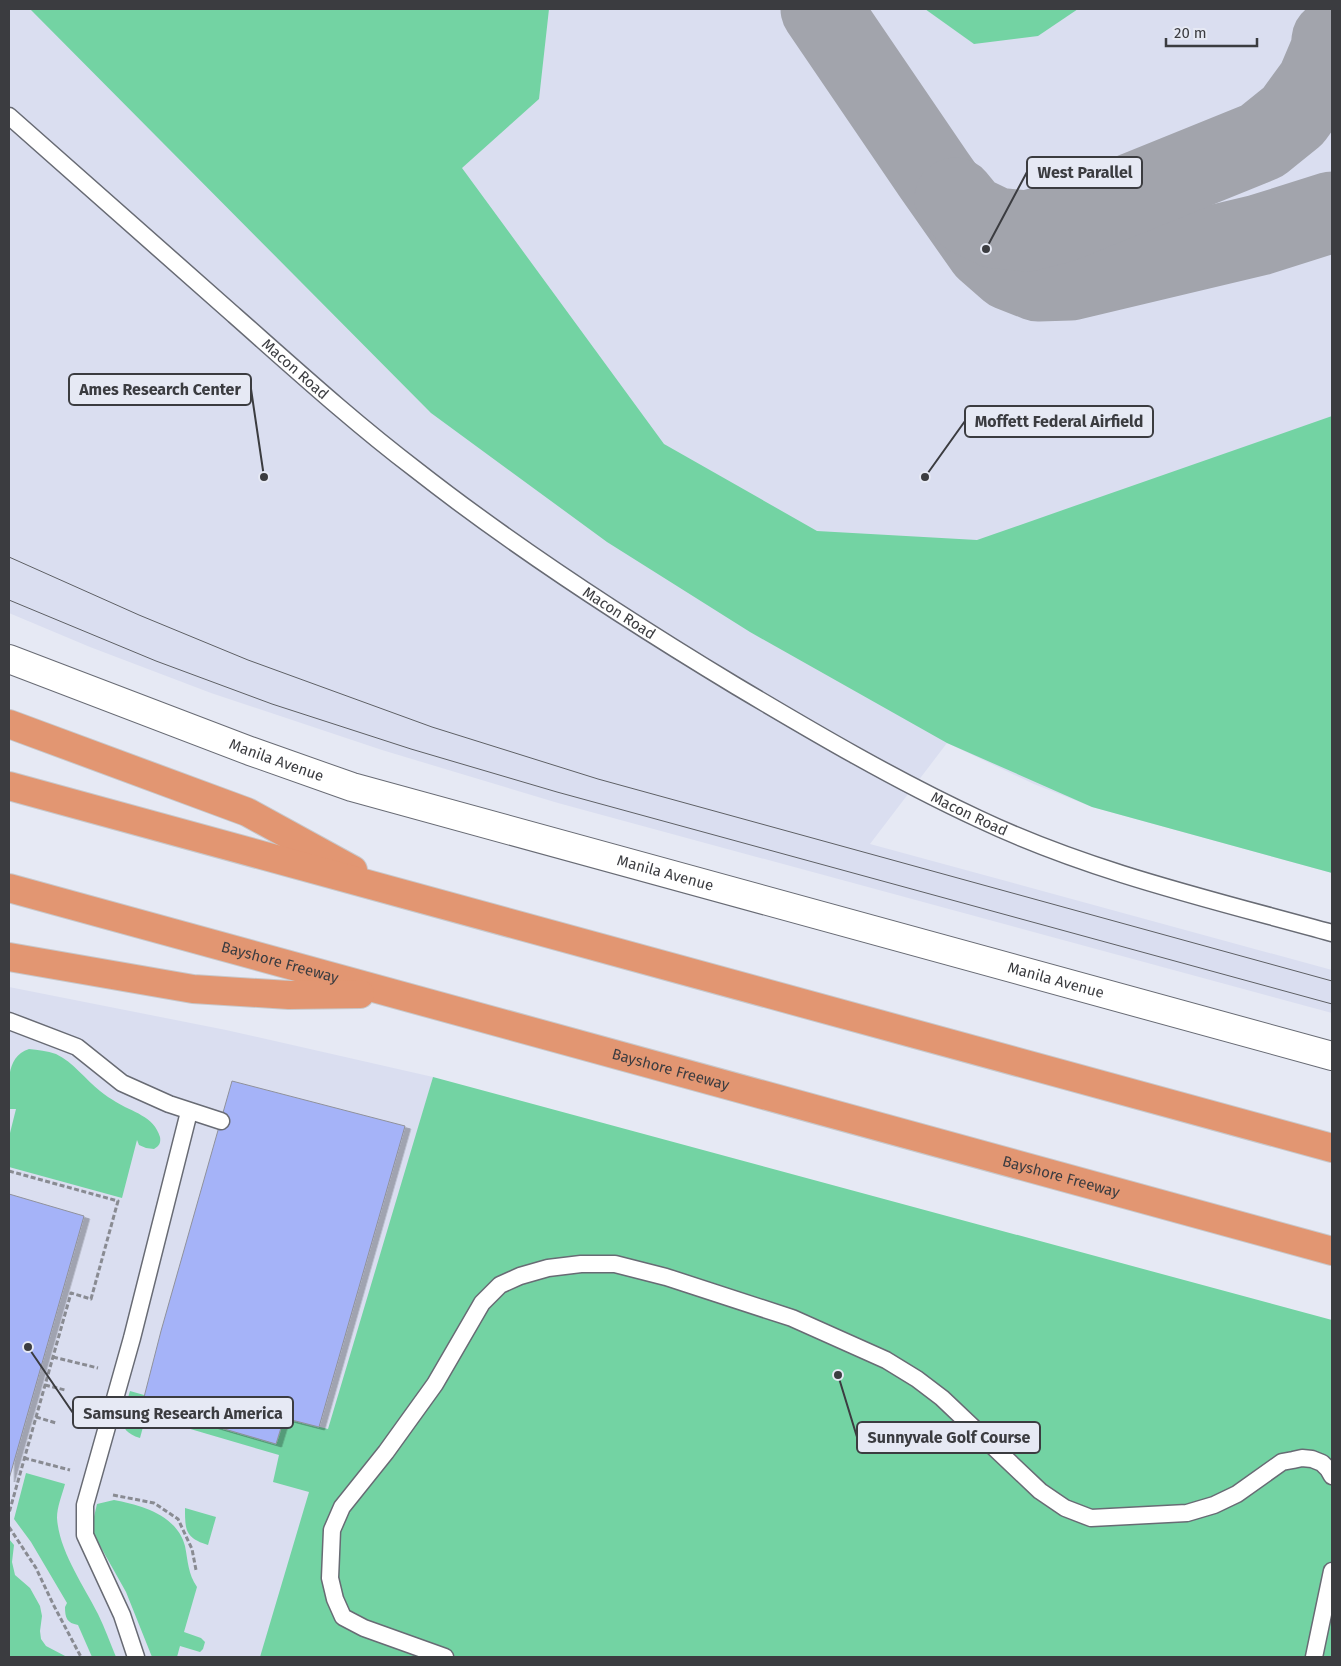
<svg xmlns="http://www.w3.org/2000/svg" width="1341" height="1666" viewBox="0 0 1341 1666" font-family="'Fira Sans',sans-serif">
<defs>
<filter id="shadow"><feDropShadow dx="5.5" dy="3" stdDeviation="0" flood-color="#0004"/></filter>
</defs>
<rect width="100%" height="100%" fill="#e6e9f4"/>
<g fill="#dadef0">
<polygon points="9,9 1332,9 1332,873 1092,807 1034,784 947,743 870,844 1332,970 1332,1013 558,803 382,750 211,693 90,647 9,613"/>
<polygon points="9,987 226,1030 433,1077 270,1657 9,1657"/>
</g>
<g fill="#73d3a3">
<polygon points="30,9 549,9 539,99 462,168 664,444 817,531 977,540 1332,416 1332,873 1092,807 947,743 750,632 607,542 431,413"/>
<polygon points="925,9 1078,9 1038,36 974,44"/>
<path d="M29 1049C38 1050 47 1051 56 1054 73 1062 86 1080 100 1091 105 1095 111 1099 116 1102 132 1112 154 1116 160 1137 161 1143 159 1146 154 1149L146 1148 139 1145 137 1140 122 1198 9 1167V1137L16 1109H9C9 1088 4 1057 29 1049Z"/>
<path d="M433 1077 1332 1320V1657H260L309 1492 273 1482 279 1455 146 1416 140 1438C113 1430 124 1412 130 1391L144 1395 142 1405 276 1443 284 1418 328 1429Z"/>
<path d="M26 1473 65 1484C62 1495 57 1507 57 1518 59 1551 84 1586 98 1614 105 1628 110 1643 116 1657H92L78 1625C67 1623 65 1618 65 1607L67 1603 31 1542 14 1519Z"/>
<path d="M114 1500C141 1505 177 1515 185 1546 188 1561 188 1574 197 1587L184 1632 201 1638 205 1642 203 1649 200 1652 180 1646 177 1657H152L126 1592 94 1535 92 1525 97 1504Z"/>
<path d="M185 1508 216 1517 208 1545C185 1538 185 1530 185 1508Z"/>
<polygon points="9,1539 14,1545 12,1562 15,1575 30,1588 40,1606 42,1616 40,1631 41,1639 46,1646 67,1657 9,1657"/>
</g>
<g fill="none" stroke-linecap="round" stroke-linejoin="round">
<g stroke="#a2a4ac" stroke-width="81">
<polyline points="821,9 934,175 986,249 1010,270 1038,281 1070,280 1259,235 1332,212"/>
<polyline points="955,198 969,215 996,228 1027,231 1062,222 1262,141 1293,116 1317,83 1331,50 1332,40"/>
</g>
</g>
<g fill="#a5b3f8" stroke="#8f919b" filter="url(#shadow)">
<polygon points="232,1081 405,1126 319,1427 284,1418 276,1444 142,1405 161,1331"/>
<polygon points="9,1194 84,1216 9,1479"/>
</g>
<g fill="none" stroke-linecap="round" stroke-linejoin="round">
<g stroke="#686b74" stroke-width="19">
<g id="service">
<path id="s1" d="M9 116C84 183 159 249 234 315 294 368 352 421 415 469 517 549 625 619 736 686 815 733 895 780 979 819 1091 872 1213 900 1332 933"/>
<polyline points="9,1021 77,1047 122,1083 169,1104 221,1121"/>
<polyline points="136,1657 122,1615 85,1535 85,1505 132,1338 189,1112"/>
<polyline points="445,1657 364,1628 343,1617 335,1599 330,1578 332,1530 342,1507 386,1452 435,1384 482,1303 500,1285 520,1276 548,1268 581,1264 615,1264 666,1277 792,1318 886,1360 917,1379 942,1398 1040,1491 1065,1508 1091,1518 1187,1513 1214,1505 1237,1494 1282,1462 1293,1460 1302,1458 1312,1459 1322,1463 1328,1469 1332,1476"/>
<polyline points="1314,1657 1332,1571"/>
</g>
</g>
<g stroke="#686b74" stroke-width="30">
<g id="secondary">
<path id="s2" d="M9 659 250 751 352 787 1332 1056"/>
</g>
</g>
<g stroke="#c8c8ca" stroke-width="30">
<g id="motorway">
<polyline points="9,724 247,812 353,870"/>
<polyline points="9,786 1332,1148"/>
<path id="s3" d="M9 888 1332 1251"/>
<polyline points="9,957 193,989 289,995 360,994"/>
</g>
</g>
<g stroke="#898b92" stroke-width="3" stroke-dasharray="5 2.5" stroke-linecap="butt">
<polyline points="9,1171 118,1201 91,1299 71,1293 9,1513"/>
<polyline points="53,1357 98,1368"/>
<polyline points="45,1385 65,1390"/>
<polyline points="36,1417 56,1423"/>
<polyline points="24,1458 70,1470"/>
<polyline points="113,1495 154,1503 178,1519 192,1549 196,1570"/>
<polyline points="9,1527 36,1568 53,1604 81,1657"/>
</g>
<use href="#service" stroke="#fff" stroke-width="16"/>
<use href="#secondary" stroke="#fff" stroke-width="28"/>
<use href="#motorway" stroke="#e29672" stroke-width="28"/>
<g stroke="#5e6065" stroke-width="1">
<polyline points="9,557 139,615 248,660 432,727 598,779 1332,981"/>
<polyline points="9,600 156,661 272,704 411,749 557,792 1332,1004"/>
</g>
</g>
<g text-anchor="middle" stroke-width="4" stroke-linejoin="round" paint-order="stroke">
<g font-size="15" fill="#3b3c40" stroke="#e6e9f4">
<text dy="5" stroke="none"><textPath href="#s1" startOffset="382">Macon Road</textPath></text>
<text dy="5" stroke="none"><textPath href="#s1" startOffset="788">Macon Road</textPath></text>
<text dy="5" stroke="none"><textPath href="#s2" startOffset="286">Manila Avenue</textPath></text>
<text dy="5" stroke="none"><textPath href="#s1" startOffset="1192">Macon Road</textPath></text>
<text dy="5" stroke="none"><textPath href="#s2" startOffset="691">Manila Avenue</textPath></text>
<text dy="5" stroke="none"><textPath href="#s3" startOffset="281">Bayshore Freeway</textPath></text>
<text dy="5" stroke="none"><textPath href="#s2" startOffset="1096">Manila Avenue</textPath></text>
<text dy="5" stroke="none"><textPath href="#s3" startOffset="686">Bayshore Freeway</textPath></text>
<text dy="5" stroke="none"><textPath href="#s3" startOffset="1091">Bayshore Freeway</textPath></text>
</g>
</g>
<path fill="none" stroke="#3b3c40" stroke-width="2" d="M986 249L1027 172M264 477L251 389M925 477L965 421M28 1347L73 1413M838 1375L857 1437"/>
<g fill="#3b3c40" stroke="#e6e9f4" stroke-width="2">
<circle cx="986" cy="249" r="5"/>
<circle cx="264" cy="477" r="5"/>
<circle cx="925" cy="477" r="5"/>
<circle cx="28" cy="1347" r="5"/>
<circle cx="838" cy="1375" r="5"/>
</g>
<g fill="#e6e9f4" stroke="#3b3c40" stroke-width="2">
<rect x="1027" y="157" width="115" height="31" rx="5"/>
<rect x="69" y="374" width="182" height="31" rx="5"/>
<rect x="965" y="406" width="188" height="31" rx="5"/>
<rect x="73" y="1397" width="220" height="31" rx="5"/>
<rect x="857" y="1422" width="183" height="31" rx="5"/>
</g>
<g font-size="16" text-anchor="middle" font-weight="bold" fill="#3b3c40">
<text x="1085" y="178">West Parallel</text>
<text x="160" y="395">Ames Research Center</text>
<text x="1059" y="427">Moffett Federal Airfield</text>
<text x="183" y="1419">Samsung Research America</text>
<text x="949" y="1443">Sunnyvale Golf Course</text>
</g>
<rect width="1341" height="1666" fill="none" stroke="#3b3c40" stroke-width="20"/>
<path d="M1166 38v8h91v-8" fill="none" stroke="#3b3c40" stroke-width="2.5"/>
<text x="1174" y="38" font-size="15" fill="#3b3c40" stroke="#e6e9f4" stroke-width="4" paint-order="stroke">20 m</text>
</svg>
